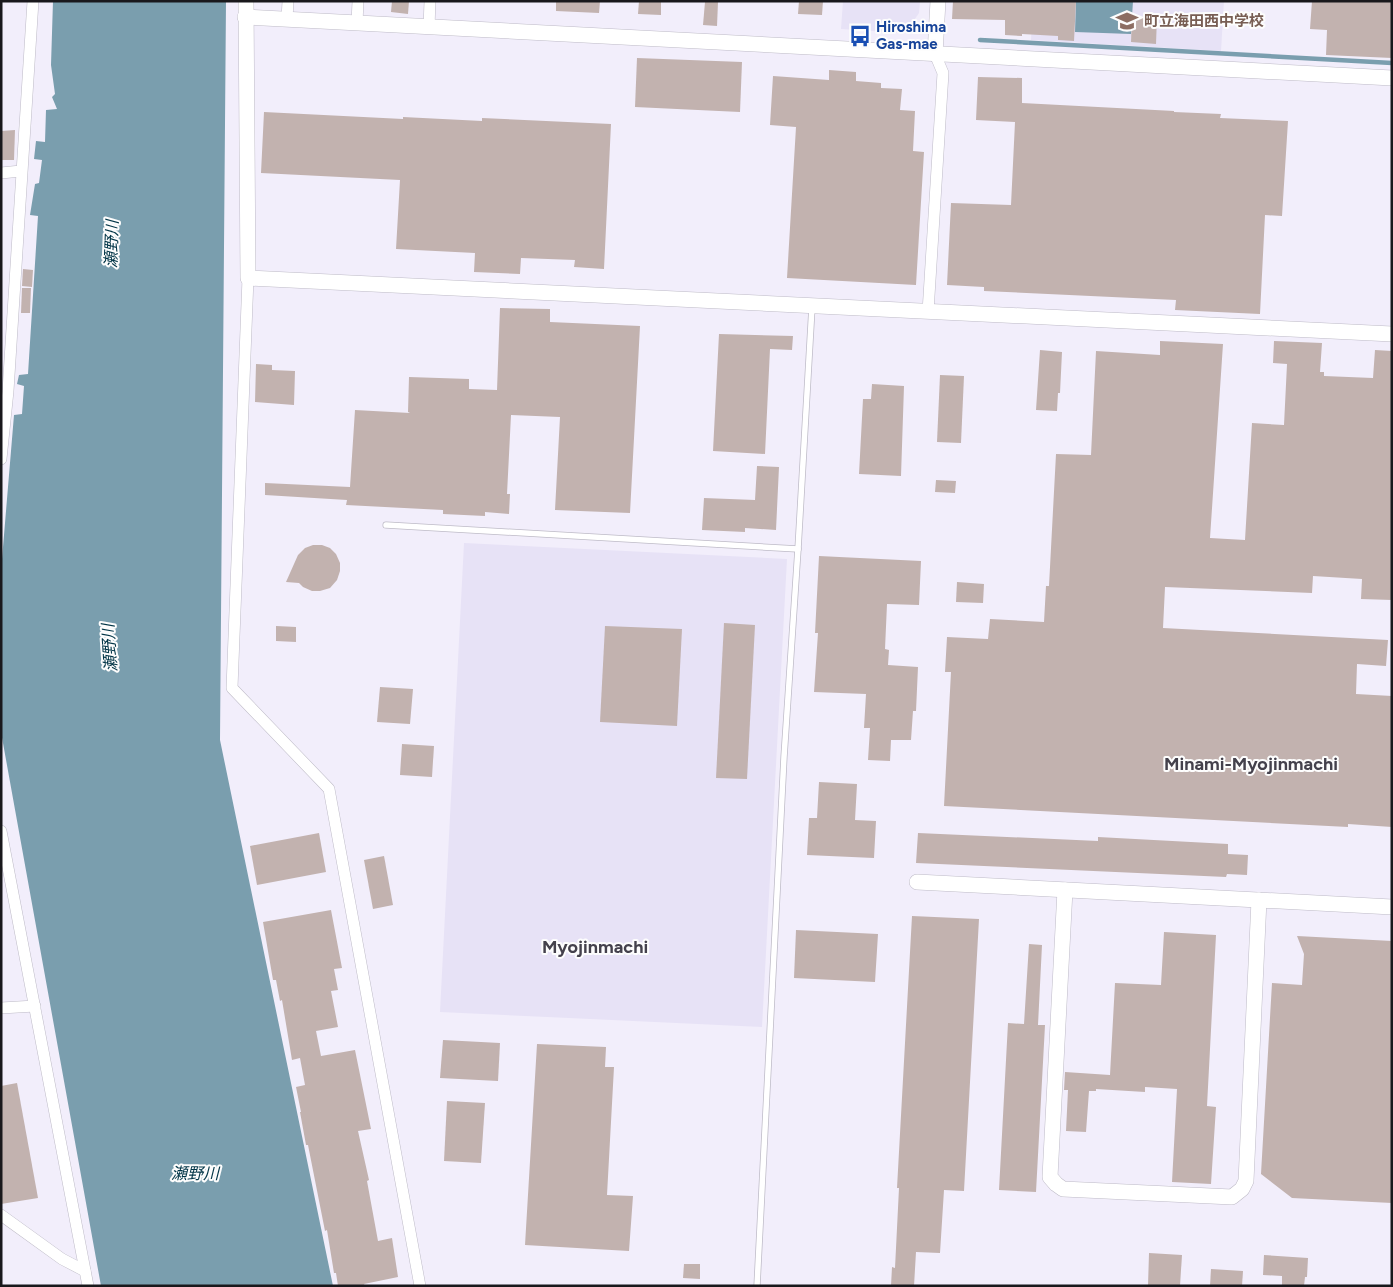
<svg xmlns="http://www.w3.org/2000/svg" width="1393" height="1287" viewBox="0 0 1393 1287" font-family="Figtree,'Noto Sans JP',sans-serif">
<rect width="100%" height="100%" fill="#f2eefb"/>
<g fill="#e7e2f6">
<polygon points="843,1 920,1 919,13 905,33 841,29"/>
<polygon points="1033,1 1224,1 1221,51 1031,40"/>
<polygon points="464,543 787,559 762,1027 440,1012"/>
</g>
<g fill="#7a9eae">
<polygon points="53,1 226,1 220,740 333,1286 101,1286 1,732 1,571 14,415 22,414 24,386 17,384 19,375 28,374 38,216 30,215 35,184 39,183 42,160 34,159 36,141 45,142 46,110 57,109 52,97 55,94 51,65"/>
<polygon points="1076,1 1133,1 1131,34 1075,32"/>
</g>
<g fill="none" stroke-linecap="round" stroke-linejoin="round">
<polyline stroke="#7a9eae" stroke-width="4.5" points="980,40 1392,63"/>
</g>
<g fill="#c2b2af">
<polygon points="392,1 409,1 408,14 391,12"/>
<polygon points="556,1 600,1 599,13 556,11"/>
<polygon points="639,1 661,1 661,15 638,14"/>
<polygon points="799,1 823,1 822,15 798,14"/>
<polygon points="953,1 1076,1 1074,41 1058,40 1058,36 1022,34 1022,36 1005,35 1005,20 952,19"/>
<polygon points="1312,1 1392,1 1392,58 1326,55 1327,30 1310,29"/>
<polygon points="705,2 718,2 717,26 703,25"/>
<polygon points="1132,17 1157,17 1156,44 1131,42"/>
<polygon points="637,58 742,62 740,112 635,107"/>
<polygon points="829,70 856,72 856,81 881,83 881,88 902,89 900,110 915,111 913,151 924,152 916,285 787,278 796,127 770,125 773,76 829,80"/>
<polygon points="978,77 1022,78 1022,103 1174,111 1174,112 1221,114 1220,118 1288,121 1282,216 1265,215 1260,314 1175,310 1176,300 984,291 984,287 947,285 951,203 1011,205 1015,122 976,120"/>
<polygon points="264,112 403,119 403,117 482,121 482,118 611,124 604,269 574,267 575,260 521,258 520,274 474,272 475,253 396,249 400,180 261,173"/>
<polygon points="15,130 14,160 1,160 1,131"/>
<polygon points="23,269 33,270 32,287 22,286"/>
<polygon points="22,288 31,288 30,313 21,313"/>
<polygon points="500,308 550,309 550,322 640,326 630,513 555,510 560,417 511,415 507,494 510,494 509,514 485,512 485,516 443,514 443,510 346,505 347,500 265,495 265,483 350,487 355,410 410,413 408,412 409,377 469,379 469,389 497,390"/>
<polygon points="719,334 793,336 792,350 770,349 765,454 713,451"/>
<polygon points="1160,341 1223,344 1210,538 1245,540 1252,423 1284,425 1287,364 1273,363 1274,341 1322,343 1320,372 1324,372 1324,376 1373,378 1375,350 1392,351 1392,600 1361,599 1362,579 1313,576 1312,593 1165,587 1163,628 1388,640 1386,666 1357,664 1356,694 1392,696 1392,827 1348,824 1348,827 944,806 951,672 945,672 947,637 988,639 990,619 1044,622 1046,586 1049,586 1056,454 1091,455 1096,351 1160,355"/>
<polygon points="1040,350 1062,352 1060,393 1058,393 1057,411 1036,410"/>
<polygon points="256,364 272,365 272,370 295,371 294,405 255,402"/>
<polygon points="940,375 964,376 961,443 937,442"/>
<polygon points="872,384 904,386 901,476 859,474 863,399 871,399"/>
<polygon points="757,466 779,467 776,530 745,528 745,532 702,530 704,498 755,500"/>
<polygon points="936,480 956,481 955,493 935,492"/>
<polygon points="313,545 322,545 330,548 336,554 340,563 340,571 337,580 330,588 320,591 312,591 303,587 299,583 286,582 298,555 305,548"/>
<polygon points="819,556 921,561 919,605 887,604 885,649 889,650 888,665 918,667 916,711 913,711 911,740 891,740 890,761 868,760 870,728 864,728 866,694 814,692 818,633 815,633"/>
<polygon points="957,582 984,584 983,603 956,602"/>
<polygon points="724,623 755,625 747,779 716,778"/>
<polygon points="276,626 296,627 296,642 276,641"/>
<polygon points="605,626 682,629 677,726 600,722"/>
<polygon points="380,687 413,689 410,724 377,722"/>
<polygon points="402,744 434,746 432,777 400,775"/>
<polygon points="819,782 857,784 855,820 876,821 874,858 807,855 809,818 817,818"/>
<polygon points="319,833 326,872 257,885 250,846"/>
<polygon points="918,833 1098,841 1098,837 1228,844 1228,854 1248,855 1247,875 1227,874 1226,877 916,863"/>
<polygon points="384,856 393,905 373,909 364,860"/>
<polygon points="331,910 342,968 334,969 338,990 331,991 338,1027 316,1031 321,1056 355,1050 371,1129 358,1131 369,1180 367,1181 378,1241 392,1238 398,1277 364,1284 365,1286 338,1286 336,1273 334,1273 327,1230 325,1231 308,1145 306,1145 300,1112 301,1112 296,1087 305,1085 300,1058 292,1060 282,1000 280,1001 276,980 273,980 263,922"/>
<polygon points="912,916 979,919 964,1191 944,1190 940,1253 916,1252 914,1286 891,1286 892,1267 895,1268 899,1188 897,1188"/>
<polygon points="796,930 878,934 875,982 794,978"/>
<polygon points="1164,932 1216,935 1207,1106 1216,1107 1211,1184 1172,1182 1177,1089 1145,1087 1145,1092 1096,1089 1096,1091 1089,1091 1086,1132 1066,1131 1068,1090 1064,1090 1065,1072 1110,1075 1115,983 1161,985"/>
<polygon points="1297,936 1392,941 1392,1203 1292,1198 1261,1174 1272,983 1302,985 1304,954"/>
<polygon points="1029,944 1042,945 1038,1025 1045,1025 1036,1192 999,1190 1008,1023 1024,1024"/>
<polygon points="443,1040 500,1043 498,1081 440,1078"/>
<polygon points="537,1044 606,1047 605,1067 614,1067 607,1195 633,1196 629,1251 525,1245"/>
<polygon points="17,1083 38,1198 1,1204 1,1086"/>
<polygon points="447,1101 485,1103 481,1163 444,1161"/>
<polygon points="1149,1253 1182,1255 1180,1286 1148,1286"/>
<polygon points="1264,1255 1308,1258 1307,1277 1305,1277 1304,1286 1282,1286 1282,1276 1263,1275"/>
<polygon points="684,1264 700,1264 700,1279 683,1278"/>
<polygon points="1211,1269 1243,1271 1242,1286 1210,1286"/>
</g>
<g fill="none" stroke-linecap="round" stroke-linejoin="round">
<g stroke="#bebbc7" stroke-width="7">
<g id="service">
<polyline points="386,525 798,549"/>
<polyline points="757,1286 784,757 798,549 812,307"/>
</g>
</g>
<g stroke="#bebbc7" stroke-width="12">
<g id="minor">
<polyline points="287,19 288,1"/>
<polyline points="357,23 358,1"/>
<polyline points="429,27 430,1"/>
<polyline points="1,173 21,171"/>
<polyline points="248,278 232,688 329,789 420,1286"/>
<polyline points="928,312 943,73 935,54"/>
<polyline points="1,459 8,391 33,1"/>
<polyline points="1,831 88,1286"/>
<polyline points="1,1008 35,1006"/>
<polyline points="1,1215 62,1259 85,1271"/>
</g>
</g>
<g stroke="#bebbc7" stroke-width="16">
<g id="tertiary">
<polyline points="246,1 248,278 1392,334"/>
<polyline points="245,17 1392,78"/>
<polyline points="935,54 938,1"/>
<polyline points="917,882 1392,907"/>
<polyline points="1065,890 1050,1177 1056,1184 1063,1189 1232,1197 1242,1189 1246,1181 1259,900"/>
</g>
</g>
<use href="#service" stroke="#fff" stroke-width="5.5"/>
<use href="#minor" stroke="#fff" stroke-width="11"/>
<use href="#tertiary" stroke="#fff" stroke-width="15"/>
</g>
<defs>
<g id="school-bare" transform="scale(1.725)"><path d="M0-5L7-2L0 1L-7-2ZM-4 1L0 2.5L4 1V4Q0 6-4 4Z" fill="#8d6e63" stroke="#fdfdfd" stroke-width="2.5" paint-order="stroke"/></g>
<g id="bus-bare" transform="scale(1.725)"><path d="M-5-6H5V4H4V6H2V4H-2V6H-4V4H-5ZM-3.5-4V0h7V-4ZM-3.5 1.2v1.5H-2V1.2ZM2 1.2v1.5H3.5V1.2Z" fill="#1a4fb4" stroke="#fdfdfd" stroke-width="2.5" paint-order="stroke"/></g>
</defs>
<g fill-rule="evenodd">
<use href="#school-bare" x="1127" y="21"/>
<use href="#bus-bare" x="860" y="36"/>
</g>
<g text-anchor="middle" stroke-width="4" stroke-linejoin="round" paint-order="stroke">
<g font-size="15" font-weight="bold" fill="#785e54" stroke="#fdfdfd" text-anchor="start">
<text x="1144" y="26">町立海田西中学校</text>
</g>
<g font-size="15" font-weight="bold" fill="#164399" stroke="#fdfdfd" text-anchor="start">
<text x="876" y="32">Hiroshima<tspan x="876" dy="17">Gas-mae</tspan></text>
</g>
<g font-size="16" font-style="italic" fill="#003446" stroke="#fdfdfd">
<text transform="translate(111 244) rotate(-88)" y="6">瀬野川</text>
<text transform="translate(109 648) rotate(-94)" y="6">瀬野川</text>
<text x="195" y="1179">瀬野川</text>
</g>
<g font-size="18" font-weight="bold" fill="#44414c" stroke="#fdfdfd">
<text x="1251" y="770">Minami-Myojinmachi</text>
<text x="595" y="953">Myojinmachi</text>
</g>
</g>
<rect width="1393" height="1287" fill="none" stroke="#19181c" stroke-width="5"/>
</svg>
